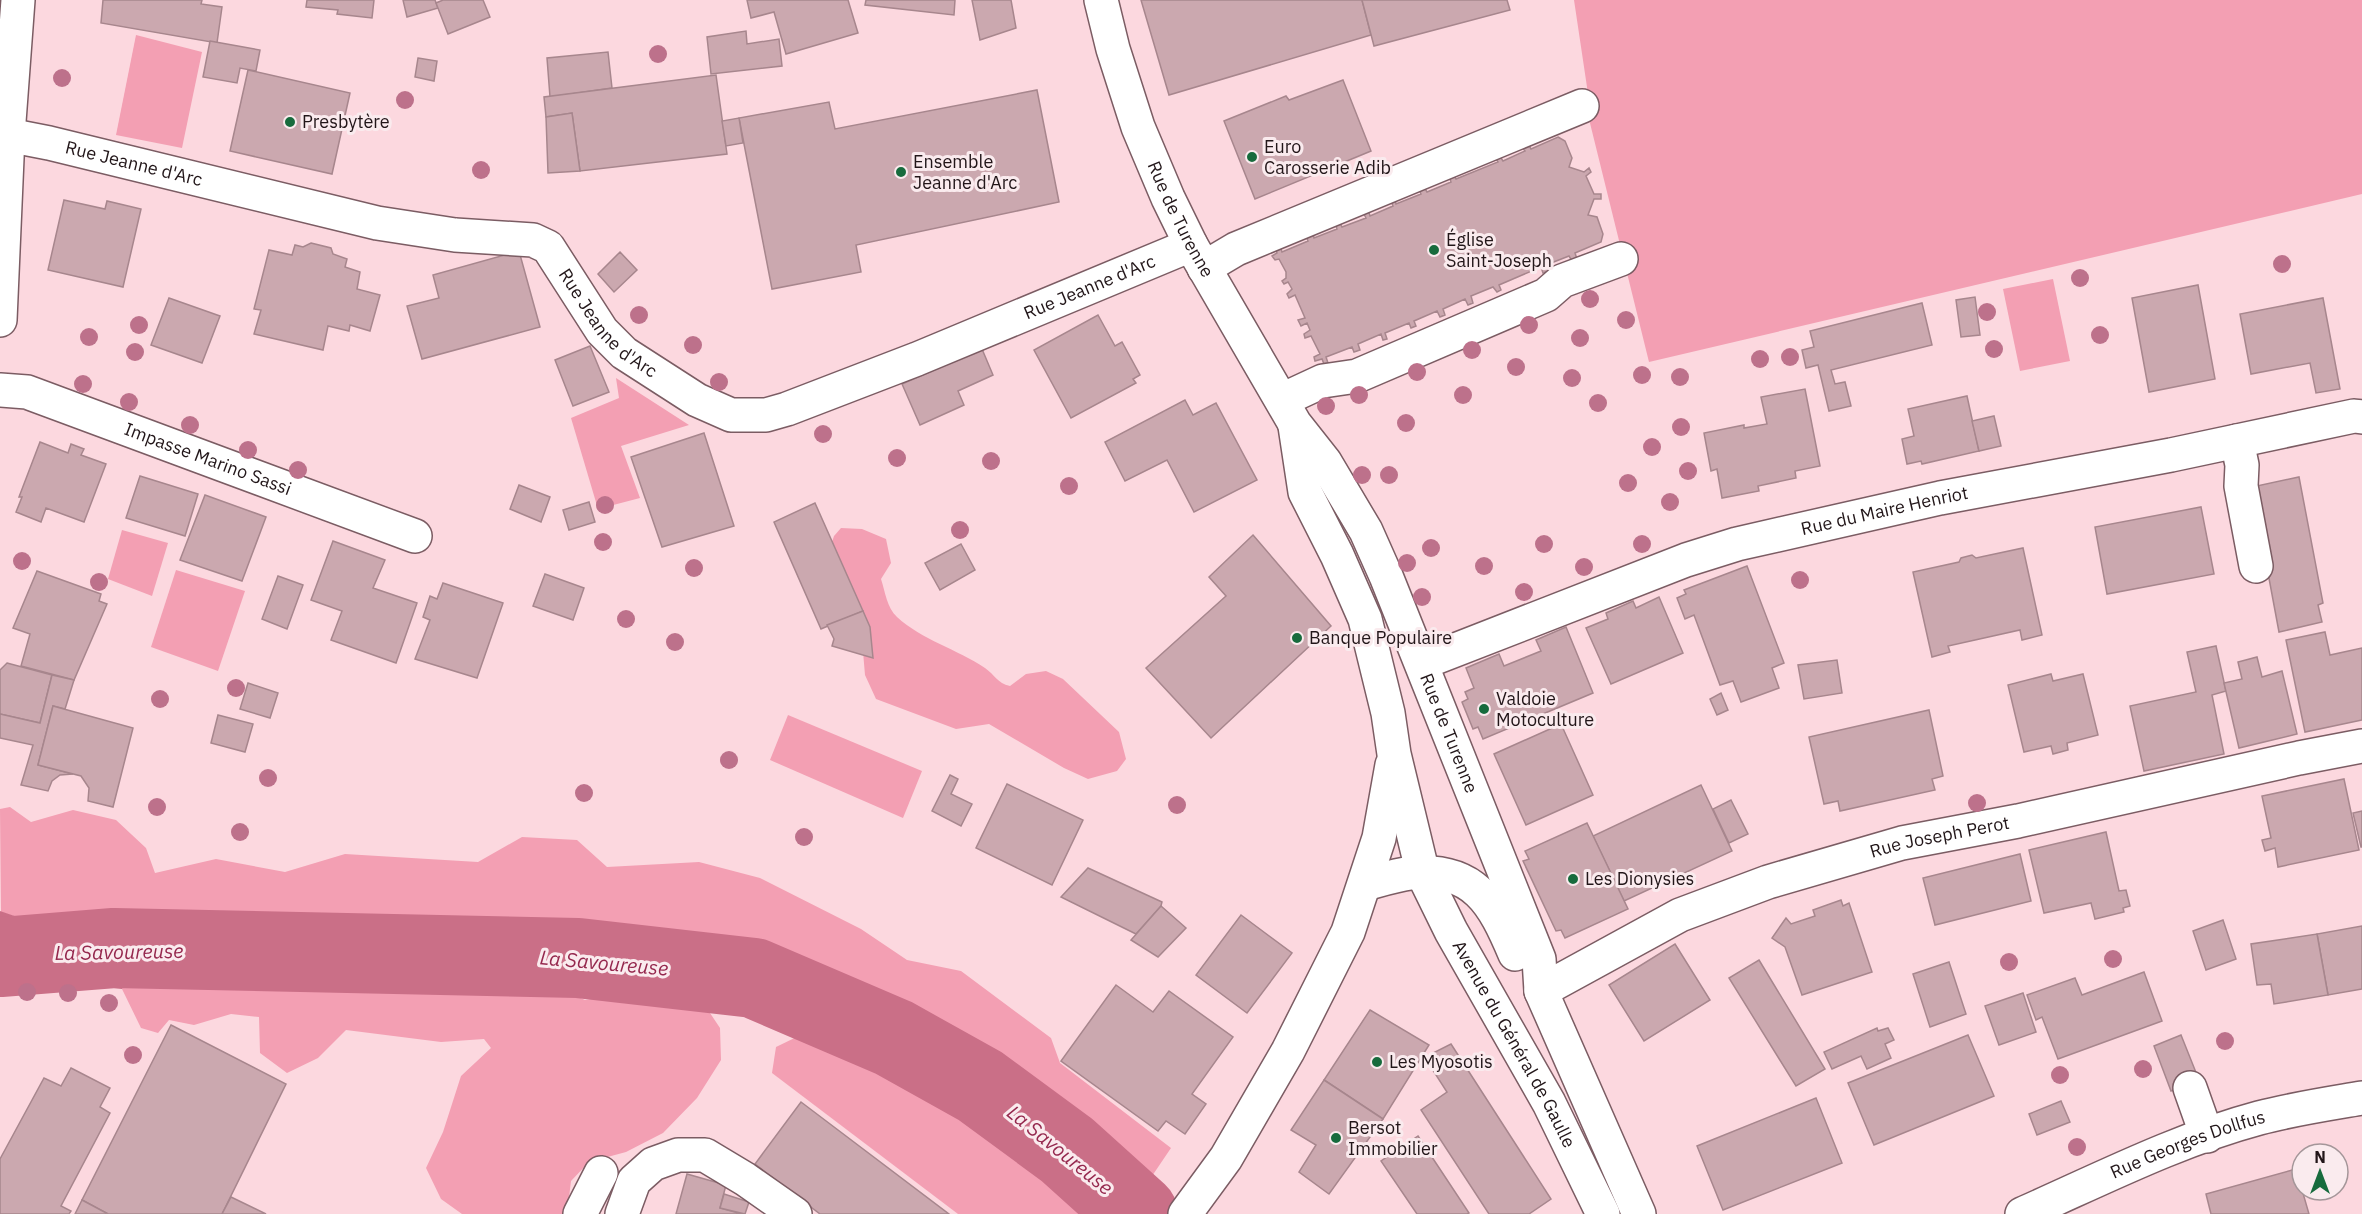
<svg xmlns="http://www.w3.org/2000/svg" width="2362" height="1214" viewBox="0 0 2362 1214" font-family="'IBM Plex Sans',sans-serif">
<rect width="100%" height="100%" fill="#fcd8df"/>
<g fill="#f39fb3" fill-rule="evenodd">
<polygon points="1574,0 2362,0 2362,194 1649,362 1588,115 1587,87"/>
<polygon points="136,35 202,52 182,148 116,135"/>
<polygon points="2053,279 2070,361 2020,371 2003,289"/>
<polygon points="616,378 689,425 621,446 640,498 598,509 571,418 619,398"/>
<path d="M841 528 862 529 886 539 891 563 881 579C885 591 887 608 897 617 922 640 957 649 985 668 995 675 997 683 1010 686L1026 674 1046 671 1063 679 1119 732 1126 759 1117 771 1088 779 1064 768 989 724 956 729 876 699 865 675 862 640 828 554 834 536Z"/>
<polygon points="122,530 168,543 152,596 108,579"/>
<polygon points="176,570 245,591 218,671 151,647"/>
<polygon points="788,715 922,771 903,818 770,760"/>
<path d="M10 807 31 822 73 810 116 820 146 848 155 873 216 859 285 872 345 854 478 862 522 837 577 840 607 867 699 862 760 878 861 929 907 960 961 971 1051 1038 1060 1063 1171 1148 1148 1182 1119 1169 1094 1137 1055 1097 1005 1072 923 1019 892 1015 832 995 805 970 774 954 702 959 656 942 602 954 516 945 443 971 471 973 512 983H547L585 1000 641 991 706 1007 720 1028 721 1060 697 1098 663 1133 626 1152 589 1162 571 1181 567 1214H462L441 1199 426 1168 443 1132 461 1076 491 1048 484 1039 441 1042 346 1030 318 1058 287 1073 260 1053 259 1017 231 1014 194 1025 169 1020 158 1033 141 1028 122 989 141 961 188 946 156 926H101L35 923 1 912 0 809ZM221 956 323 964 283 979 251 986 224 970Z"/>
<polygon points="811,1030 873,1047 942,1089 1007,1135 1089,1214 958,1214 772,1073 776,1047"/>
</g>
<polygon fill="#ca6f87" points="0,911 35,923 101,926 156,926 189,946 141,961 122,989 98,986 0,984"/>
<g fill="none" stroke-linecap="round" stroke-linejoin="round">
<polyline stroke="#ca6f87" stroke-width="80" points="0,957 114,948 578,958 754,978 894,1038 980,1086 1067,1150 1138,1214"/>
</g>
<g fill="#cba8af" stroke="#a7868d" stroke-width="1.5">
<polygon points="103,0 202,0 201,4 222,7 217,43 101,23"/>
<polygon points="307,0 374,0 372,18 337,14 338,10 306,7"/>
<polygon points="403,0 435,0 438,8 407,17"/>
<polygon points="443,0 483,0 490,17 448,34 436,3"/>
<polygon points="747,0 848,0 858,33 786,54 774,12 751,18"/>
<polygon points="866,0 955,0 954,15 865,5"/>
<polygon points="972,0 1011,0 1016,28 980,40"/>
<polygon points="1141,0 1362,0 1371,35 1169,95"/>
<polygon points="1362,0 1507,0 1510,10 1374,46"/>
<polygon points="746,31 747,44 779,39 782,66 711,74 707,37"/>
<polygon points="210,41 260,50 256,71 240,68 237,83 203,77"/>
<polygon points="608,52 612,88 550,97 547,58"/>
<polygon points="418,58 437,61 434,81 415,77"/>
<polygon points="248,70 350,93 332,174 230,151"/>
<polygon points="716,75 727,154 580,171 572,113 546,117 544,97"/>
<polygon points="1343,80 1371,151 1255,199 1224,121 1286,96 1289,100"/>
<polygon points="1037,90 1059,202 856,245 861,272 772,289 739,118 829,102 835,129"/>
<polygon points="572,113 580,171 548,173 546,117"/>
<polygon points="739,118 743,143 726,146 722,121"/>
<polygon points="1558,137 1565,141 1572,158 1569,167 1584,172 1589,168 1591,172 1586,176 1594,194 1601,194 1601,199 1594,199 1588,215 1597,217 1603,234 1601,242 1575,253 1577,259 1572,261 1569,256 1546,265 1548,271 1543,273 1541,267 1499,285 1501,290 1497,292 1493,287 1471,296 1473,303 1468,305 1465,299 1443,309 1445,315 1440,317 1437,311 1414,321 1416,326 1411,328 1409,323 1385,333 1387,339 1383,340 1381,334 1358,344 1360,350 1354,352 1352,347 1326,357 1328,363 1324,364 1322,359 1315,361 1314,357 1320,354 1311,336 1305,338 1304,334 1310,330 1307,323 1301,326 1298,320 1305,318 1295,295 1289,298 1287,294 1292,289 1288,282 1284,284 1282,281 1286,278 1286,272 1279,259 1275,260 1272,256 1277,253 1275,248 1280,246 1282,252 1308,241 1306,236 1313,233 1314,238 1337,229 1335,223 1339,221 1342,227 1366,218 1363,212 1368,209 1370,216 1393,206 1391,201 1395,199 1396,204 1421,194 1419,189 1424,187 1427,192 1451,182 1449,176 1453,174 1456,179 1498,162 1495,157 1499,155 1503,161 1525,151 1521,146 1528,143 1531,149"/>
<polygon points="64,200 105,209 107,201 141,209 123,287 48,270"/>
<polygon points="311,243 331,248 333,254 347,259 345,267 360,272 357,289 380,295 370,331 350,325 349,331 328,326 323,350 254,334 261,310 254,309 269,250 292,255 295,245 303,247"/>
<polygon points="519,251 540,327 422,359 407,306 439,298 433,275"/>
<polygon points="620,252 637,270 614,292 598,274"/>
<polygon points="2198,285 2215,379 2149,392 2132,298"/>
<polygon points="1975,297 1980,335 1961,337 1956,300"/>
<polygon points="169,298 220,316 202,363 151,345"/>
<polygon points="2323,298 2340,389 2316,393 2310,363 2251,374 2240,314"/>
<polygon points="1922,303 1932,345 1831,370 1835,384 1845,382 1851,406 1829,411 1818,365 1806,368 1802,350 1814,347 1810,331"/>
<polygon points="1098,315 1115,346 1122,342 1140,375 1133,379 1136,383 1071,418 1034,350"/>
<polygon points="590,346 609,392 573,406 555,360"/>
<polygon points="982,349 993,375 958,391 964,405 920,425 902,384"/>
<polygon points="1805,389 1820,466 1795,471 1796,478 1758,486 1759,491 1722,498 1717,469 1711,471 1704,433 1744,425 1744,428 1767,424 1761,397"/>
<polygon points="1967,396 1979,451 1922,464 1921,461 1907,464 1902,439 1914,436 1908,409"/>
<polygon points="1185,400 1193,415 1216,403 1257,480 1194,512 1167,460 1125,481 1105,442"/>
<polygon points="1994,416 2001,446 1979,451 1972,421"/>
<polygon points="704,433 734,526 662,547 631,457"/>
<polygon points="40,442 68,453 71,444 84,449 81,455 106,464 84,522 46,508 41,522 16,512 22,497 19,497"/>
<polygon points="140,476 198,494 185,536 126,518"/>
<polygon points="2299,477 2323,603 2318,605 2322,622 2279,632 2252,487"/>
<polygon points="519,485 550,497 541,522 510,509"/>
<polygon points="205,495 266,517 242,581 180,560"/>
<polygon points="589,502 595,522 569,530 563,510"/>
<polygon points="815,503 863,611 821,629 774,522"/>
<polygon points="2201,507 2214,574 2107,594 2095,527"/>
<polygon points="1253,535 1331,626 1211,738 1146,668 1226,596 1209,577"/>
<polygon points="333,541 385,560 373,588 417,603 396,663 331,640 342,611 311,600"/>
<polygon points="961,544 975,570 940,590 925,563"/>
<polygon points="2023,548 2042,635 2022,640 2020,630 1948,646 1950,652 1932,657 1913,572 1959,562 1961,558 1972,555 1976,558"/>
<polygon points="1747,566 1784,663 1772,668 1779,688 1741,702 1733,681 1720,685 1694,615 1685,619 1677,598 1686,594 1684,590"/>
<polygon points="37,571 101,594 99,601 107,604 74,680 21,666 30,634 13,628"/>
<polygon points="545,574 584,588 573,620 533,606"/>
<polygon points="278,576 303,585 287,629 262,619"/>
<polygon points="443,583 503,603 477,678 415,659 430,620 423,617 430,596 437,599"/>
<polygon points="1659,597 1683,653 1611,684 1586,628 1608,619 1606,613 1633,601 1636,608"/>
<polygon points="863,611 870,627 873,658 832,646 834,639 827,625"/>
<polygon points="1566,627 1593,693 1483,739 1478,727 1473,729 1462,702 1468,699 1465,692 1474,688 1466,668 1499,654 1504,666 1541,651 1536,640"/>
<polygon points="2325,632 2330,655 2362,648 2362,720 2305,732 2286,640"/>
<polygon points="2216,646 2226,691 2212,695 2224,754 2144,771 2130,706 2196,692 2187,652"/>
<polygon points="2257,657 2262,677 2282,671 2297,734 2239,748 2224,683 2242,679 2238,662"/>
<polygon points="1837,660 1842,693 1804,699 1798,665"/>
<polygon points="7,663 52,675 40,723 0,714 0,670"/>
<polygon points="2051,674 2053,681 2083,674 2098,735 2067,743 2068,750 2053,754 2051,746 2024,752 2008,685"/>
<polygon points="52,675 74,680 65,709 53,706 38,765 73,774 60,775 52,781 48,791 21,785 33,745 0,738 0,714 40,723"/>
<polygon points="248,683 278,693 270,718 240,709"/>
<polygon points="1721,693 1728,710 1717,715 1710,699"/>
<polygon points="53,706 133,728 113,807 88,801 89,788 81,776 38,765"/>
<polygon points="1929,710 1943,776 1932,779 1935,790 1840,811 1838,801 1824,804 1809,737"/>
<polygon points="218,715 253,724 245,752 211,743"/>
<polygon points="1561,724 1593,795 1526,825 1494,754"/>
<polygon points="950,775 958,779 951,794 972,804 961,826 932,811"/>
<polygon points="2344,779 2359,850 2278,867 2275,848 2265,851 2262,840 2271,838 2262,796"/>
<polygon points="1007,784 1083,820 1052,885 976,848"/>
<polygon points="1701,785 1732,851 1624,901 1593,836"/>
<polygon points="1731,800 1748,834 1729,843 1713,809"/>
<polygon points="2362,811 2362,847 2361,847 2353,813"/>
<polygon points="1587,823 1628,909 1565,938 1561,930 1556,931 1523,861 1529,859 1525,851"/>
<polygon points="2106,832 2119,891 2126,890 2130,906 2123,908 2124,912 2095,919 2091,903 2044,913 2029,850"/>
<polygon points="2020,854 2031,901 1935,925 1923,878"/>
<polygon points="1088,868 1162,902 1161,906 1136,934 1061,897"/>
<polygon points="1841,900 1843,906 1849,903 1872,972 1802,995 1785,947 1772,938 1786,918 1791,924 1815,916 1813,910"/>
<polygon points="1161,906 1186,928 1158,957 1131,940"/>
<polygon points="1241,915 1292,953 1247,1013 1196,975"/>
<polygon points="2223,920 2236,959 2206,970 2193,931"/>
<polygon points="2362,926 2362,989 2328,995 2317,934"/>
<polygon points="2317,934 2328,995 2274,1004 2271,984 2257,985 2251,944"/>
<polygon points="1675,944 1710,1000 1644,1041 1609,985"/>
<polygon points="1759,960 1825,1069 1796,1086 1729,978"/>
<polygon points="1949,962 1966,1014 1930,1027 1913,974"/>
<polygon points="2144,972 2162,1021 2058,1059 2042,1017 2036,1020 2027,995 2075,978 2082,995"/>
<polygon points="1116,985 1153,1012 1169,991 1233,1037 1192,1094 1206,1104 1185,1134 1166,1121 1158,1131 1061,1061"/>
<polygon points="2023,993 2036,1032 1999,1045 1985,1006"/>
<polygon points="1370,1010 1429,1045 1383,1119 1324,1080"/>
<polygon points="171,1025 286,1084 222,1214 108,1214 82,1200"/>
<polygon points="1877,1028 1878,1031 1888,1028 1894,1040 1885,1044 1891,1058 1867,1069 1861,1056 1832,1069 1824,1052"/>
<polygon points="1968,1035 1994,1096 1874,1145 1848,1083"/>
<polygon points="2181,1035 2199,1080 2171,1091 2154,1046"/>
<polygon points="1451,1044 1551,1199 1529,1214 1489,1214 1421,1110 1447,1092 1427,1061 1431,1054"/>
<polygon points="71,1068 110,1088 100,1107 110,1113 61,1206 71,1211 69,1214 0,1214 0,1159 44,1078 61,1086"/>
<polygon points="1324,1080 1383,1119 1329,1194 1299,1172 1316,1145 1291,1130"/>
<polygon points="1816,1098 1842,1163 1723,1210 1697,1146"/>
<polygon points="2061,1101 2070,1122 2037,1135 2029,1114"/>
<polygon points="801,1102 949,1214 820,1214 755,1164"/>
<polygon points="1418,1136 1469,1213 1467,1214 1417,1214 1381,1161"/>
<polygon points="2296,1169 2309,1214 2211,1214 2206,1194"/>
<polygon points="687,1174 726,1185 720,1208 742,1214 676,1214"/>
<polygon points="724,1194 749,1202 745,1214 720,1208"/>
<polygon points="231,1197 266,1214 222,1214"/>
<polygon points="82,1200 108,1214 75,1214"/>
</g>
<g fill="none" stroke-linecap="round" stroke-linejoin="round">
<g stroke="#7b5c63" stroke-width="36">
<g id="minor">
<path id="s1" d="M8 135 49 143 377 223 455 235 533 240 548 247 602 331 624 353 697 400 731 415H766L787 409 917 359 1191 245"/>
<polyline points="1204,268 1236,249 1582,106"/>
<polyline points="0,320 8,135 18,0"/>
<path id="s2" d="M0 390 27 392 415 536"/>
<polyline points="1282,400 1323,381 1357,376 1546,295 1562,281 1621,259"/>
<polyline points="2237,441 2242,465 2241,486 2256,566"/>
<path id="s3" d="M1422 663 1686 560 1737 544 1940 498 2171 455 2354 416 2362 417"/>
<path id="s4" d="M1541 991 1680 915 1768 882 1902 843 2018 821 2299 758 2362 746"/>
<polyline points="2190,1088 2207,1136"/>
<polyline points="580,1214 601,1173"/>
<polyline points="622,1214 634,1181 653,1164 678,1155 705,1155 745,1179 795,1214"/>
<path id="s5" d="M2022 1214C2099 1180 2177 1140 2259 1118 2293 1109 2327 1104 2362 1098"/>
</g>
</g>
<g stroke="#7b5c63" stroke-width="36">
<g id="major">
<path id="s6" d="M1101 0 1113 49 1138 127 1168 198 1191 245 1295 424 1325 462 1366 531 1386 576 1539 959 1541 991 1639 1214"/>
<path id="s7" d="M1295 426 1305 492 1337 555 1365 619 1388 713 1394 754 1423 874 1451 931 1549 1103 1603 1214"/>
<path d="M1365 884C1380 880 1396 875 1411 873 1475 868 1493 902 1515 954"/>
<polyline points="1185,1214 1226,1158 1288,1051 1348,932 1379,838 1392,765"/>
</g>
</g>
<use href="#minor" stroke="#fff" stroke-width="33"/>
<use href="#major" stroke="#fff" stroke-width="33"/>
</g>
<g fill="#bd718b">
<circle cx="658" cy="54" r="9"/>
<circle cx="62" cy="78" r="9"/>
<circle cx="405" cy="100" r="9"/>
<circle cx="481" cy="170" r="9"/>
<circle cx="2282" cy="264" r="9"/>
<circle cx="2080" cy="278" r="9"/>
<circle cx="1590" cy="299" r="9"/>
<circle cx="1987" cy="312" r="9"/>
<circle cx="639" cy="315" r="9"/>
<circle cx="1626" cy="320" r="9"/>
<circle cx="139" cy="325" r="9"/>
<circle cx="1529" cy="325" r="9"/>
<circle cx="2100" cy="335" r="9"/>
<circle cx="89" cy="337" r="9"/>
<circle cx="1580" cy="338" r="9"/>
<circle cx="693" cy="345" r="9"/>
<circle cx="1994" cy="349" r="9"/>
<circle cx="1472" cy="350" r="9"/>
<circle cx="135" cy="352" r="9"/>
<circle cx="1790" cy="357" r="9"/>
<circle cx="1760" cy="359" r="9"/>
<circle cx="1516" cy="367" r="9"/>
<circle cx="1417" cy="372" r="9"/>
<circle cx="1642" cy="375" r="9"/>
<circle cx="1680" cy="377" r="9"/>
<circle cx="1572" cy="378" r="9"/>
<circle cx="719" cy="382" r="9"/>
<circle cx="83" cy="384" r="9"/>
<circle cx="1359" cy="395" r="9"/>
<circle cx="1463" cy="395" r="9"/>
<circle cx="129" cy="402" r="9"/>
<circle cx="1598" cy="403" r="9"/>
<circle cx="1326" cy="406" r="9"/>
<circle cx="1406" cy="423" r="9"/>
<circle cx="190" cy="425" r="9"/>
<circle cx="1681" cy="427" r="9"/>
<circle cx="823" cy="434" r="9"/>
<circle cx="1652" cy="447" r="9"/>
<circle cx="248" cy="450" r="9"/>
<circle cx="897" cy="458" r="9"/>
<circle cx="991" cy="461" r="9"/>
<circle cx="298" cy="470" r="9"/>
<circle cx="1688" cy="471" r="9"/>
<circle cx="1362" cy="475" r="9"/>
<circle cx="1389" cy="475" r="9"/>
<circle cx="1628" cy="483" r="9"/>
<circle cx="1069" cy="486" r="9"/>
<circle cx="1670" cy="502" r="9"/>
<circle cx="605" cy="505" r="9"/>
<circle cx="960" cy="530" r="9"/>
<circle cx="603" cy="542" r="9"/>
<circle cx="1544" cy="544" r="9"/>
<circle cx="1642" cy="544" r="9"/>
<circle cx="1431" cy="548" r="9"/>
<circle cx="22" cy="561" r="9"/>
<circle cx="1407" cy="563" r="9"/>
<circle cx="1484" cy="566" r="9"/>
<circle cx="1584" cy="567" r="9"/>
<circle cx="694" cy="568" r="9"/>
<circle cx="1800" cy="580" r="9"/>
<circle cx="99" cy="582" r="9"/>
<circle cx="1524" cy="592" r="9"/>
<circle cx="1422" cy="597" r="9"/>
<circle cx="626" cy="619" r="9"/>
<circle cx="675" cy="642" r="9"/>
<circle cx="236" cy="688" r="9"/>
<circle cx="160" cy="699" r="9"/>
<circle cx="729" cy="760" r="9"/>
<circle cx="268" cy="778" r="9"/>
<circle cx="584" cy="793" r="9"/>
<circle cx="1977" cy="803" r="9"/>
<circle cx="1177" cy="805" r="9"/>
<circle cx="157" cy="807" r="9"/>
<circle cx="240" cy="832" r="9"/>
<circle cx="804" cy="837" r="9"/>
<circle cx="2113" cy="959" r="9"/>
<circle cx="2009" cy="962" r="9"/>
<circle cx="27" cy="992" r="9"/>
<circle cx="68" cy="993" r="9"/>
<circle cx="109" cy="1003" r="9"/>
<circle cx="2225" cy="1041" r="9"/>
<circle cx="133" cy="1055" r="9"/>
<circle cx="2143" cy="1069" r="9"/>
<circle cx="2060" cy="1075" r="9"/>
<circle cx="2077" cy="1147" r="9"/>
</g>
<g fill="#176b3d" stroke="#faebee" stroke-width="2">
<circle cx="290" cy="122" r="6"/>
<circle cx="1252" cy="157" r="6"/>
<circle cx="901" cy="172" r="6"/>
<circle cx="1434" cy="250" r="6"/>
<circle cx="1297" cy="638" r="6"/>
<circle cx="1484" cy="709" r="6"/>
<circle cx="1573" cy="879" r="6"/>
<circle cx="1377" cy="1062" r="6"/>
<circle cx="1336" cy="1138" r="6"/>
</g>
<g text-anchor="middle" stroke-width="6" stroke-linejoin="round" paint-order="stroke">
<g font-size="18" fill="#221619" stroke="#faebee" text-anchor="start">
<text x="302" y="128">Presbytère</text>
<text x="1264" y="153">Euro<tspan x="1264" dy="21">Carosserie Adib</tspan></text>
<text x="913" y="168">Ensemble<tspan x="913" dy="21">Jeanne d'Arc</tspan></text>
<text x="1446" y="246">Église<tspan x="1446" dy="21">Saint-Joseph</tspan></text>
<text x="1309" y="644">Banque Populaire</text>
<text x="1496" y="705">Valdoie<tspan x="1496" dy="21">Motoculture</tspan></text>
<text x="1585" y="885">Les Dionysies</text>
<text x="1389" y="1068">Les Myosotis</text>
<text x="1348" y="1134">Bersot<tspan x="1348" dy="21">Immobilier</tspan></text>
</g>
<g font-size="18" fill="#221619" stroke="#faebee">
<text dy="6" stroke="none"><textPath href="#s1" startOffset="129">Rue Jeanne d'Arc</textPath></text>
<text dy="6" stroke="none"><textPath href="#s6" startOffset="234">Rue de Turenne</textPath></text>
<text dy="6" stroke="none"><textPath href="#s1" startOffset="1191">Rue Jeanne d'Arc</textPath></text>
<text dy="6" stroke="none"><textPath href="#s1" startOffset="651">Rue Jeanne d'Arc</textPath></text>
<text dy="6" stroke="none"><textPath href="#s2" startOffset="220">Impasse Marino Sassi</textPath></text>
<text dy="6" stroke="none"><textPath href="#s3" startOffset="488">Rue du Maire Henriot</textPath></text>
<text dy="6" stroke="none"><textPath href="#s6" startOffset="816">Rue de Turenne</textPath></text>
<text dy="6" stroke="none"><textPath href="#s4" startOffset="430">Rue Joseph Perot</textPath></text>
<text dy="6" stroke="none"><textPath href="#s7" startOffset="662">Avenue du Général de Gaulle</textPath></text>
<text dy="6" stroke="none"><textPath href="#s5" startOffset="180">Rue Georges Dollfus</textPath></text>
</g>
<g font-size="20" font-style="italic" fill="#95284e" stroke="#faebee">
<text transform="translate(119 952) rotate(-1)" y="7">La Savoureuse</text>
<text transform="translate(604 963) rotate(5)" y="7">La Savoureuse</text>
<text transform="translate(1060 1150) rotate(39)" y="7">La Savoureuse</text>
</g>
</g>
<g transform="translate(2320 1172)"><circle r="28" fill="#faebee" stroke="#a49699" stroke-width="1.5"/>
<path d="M0-4.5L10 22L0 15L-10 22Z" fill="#176b3d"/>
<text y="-9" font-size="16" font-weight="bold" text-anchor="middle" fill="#221619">N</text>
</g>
</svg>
